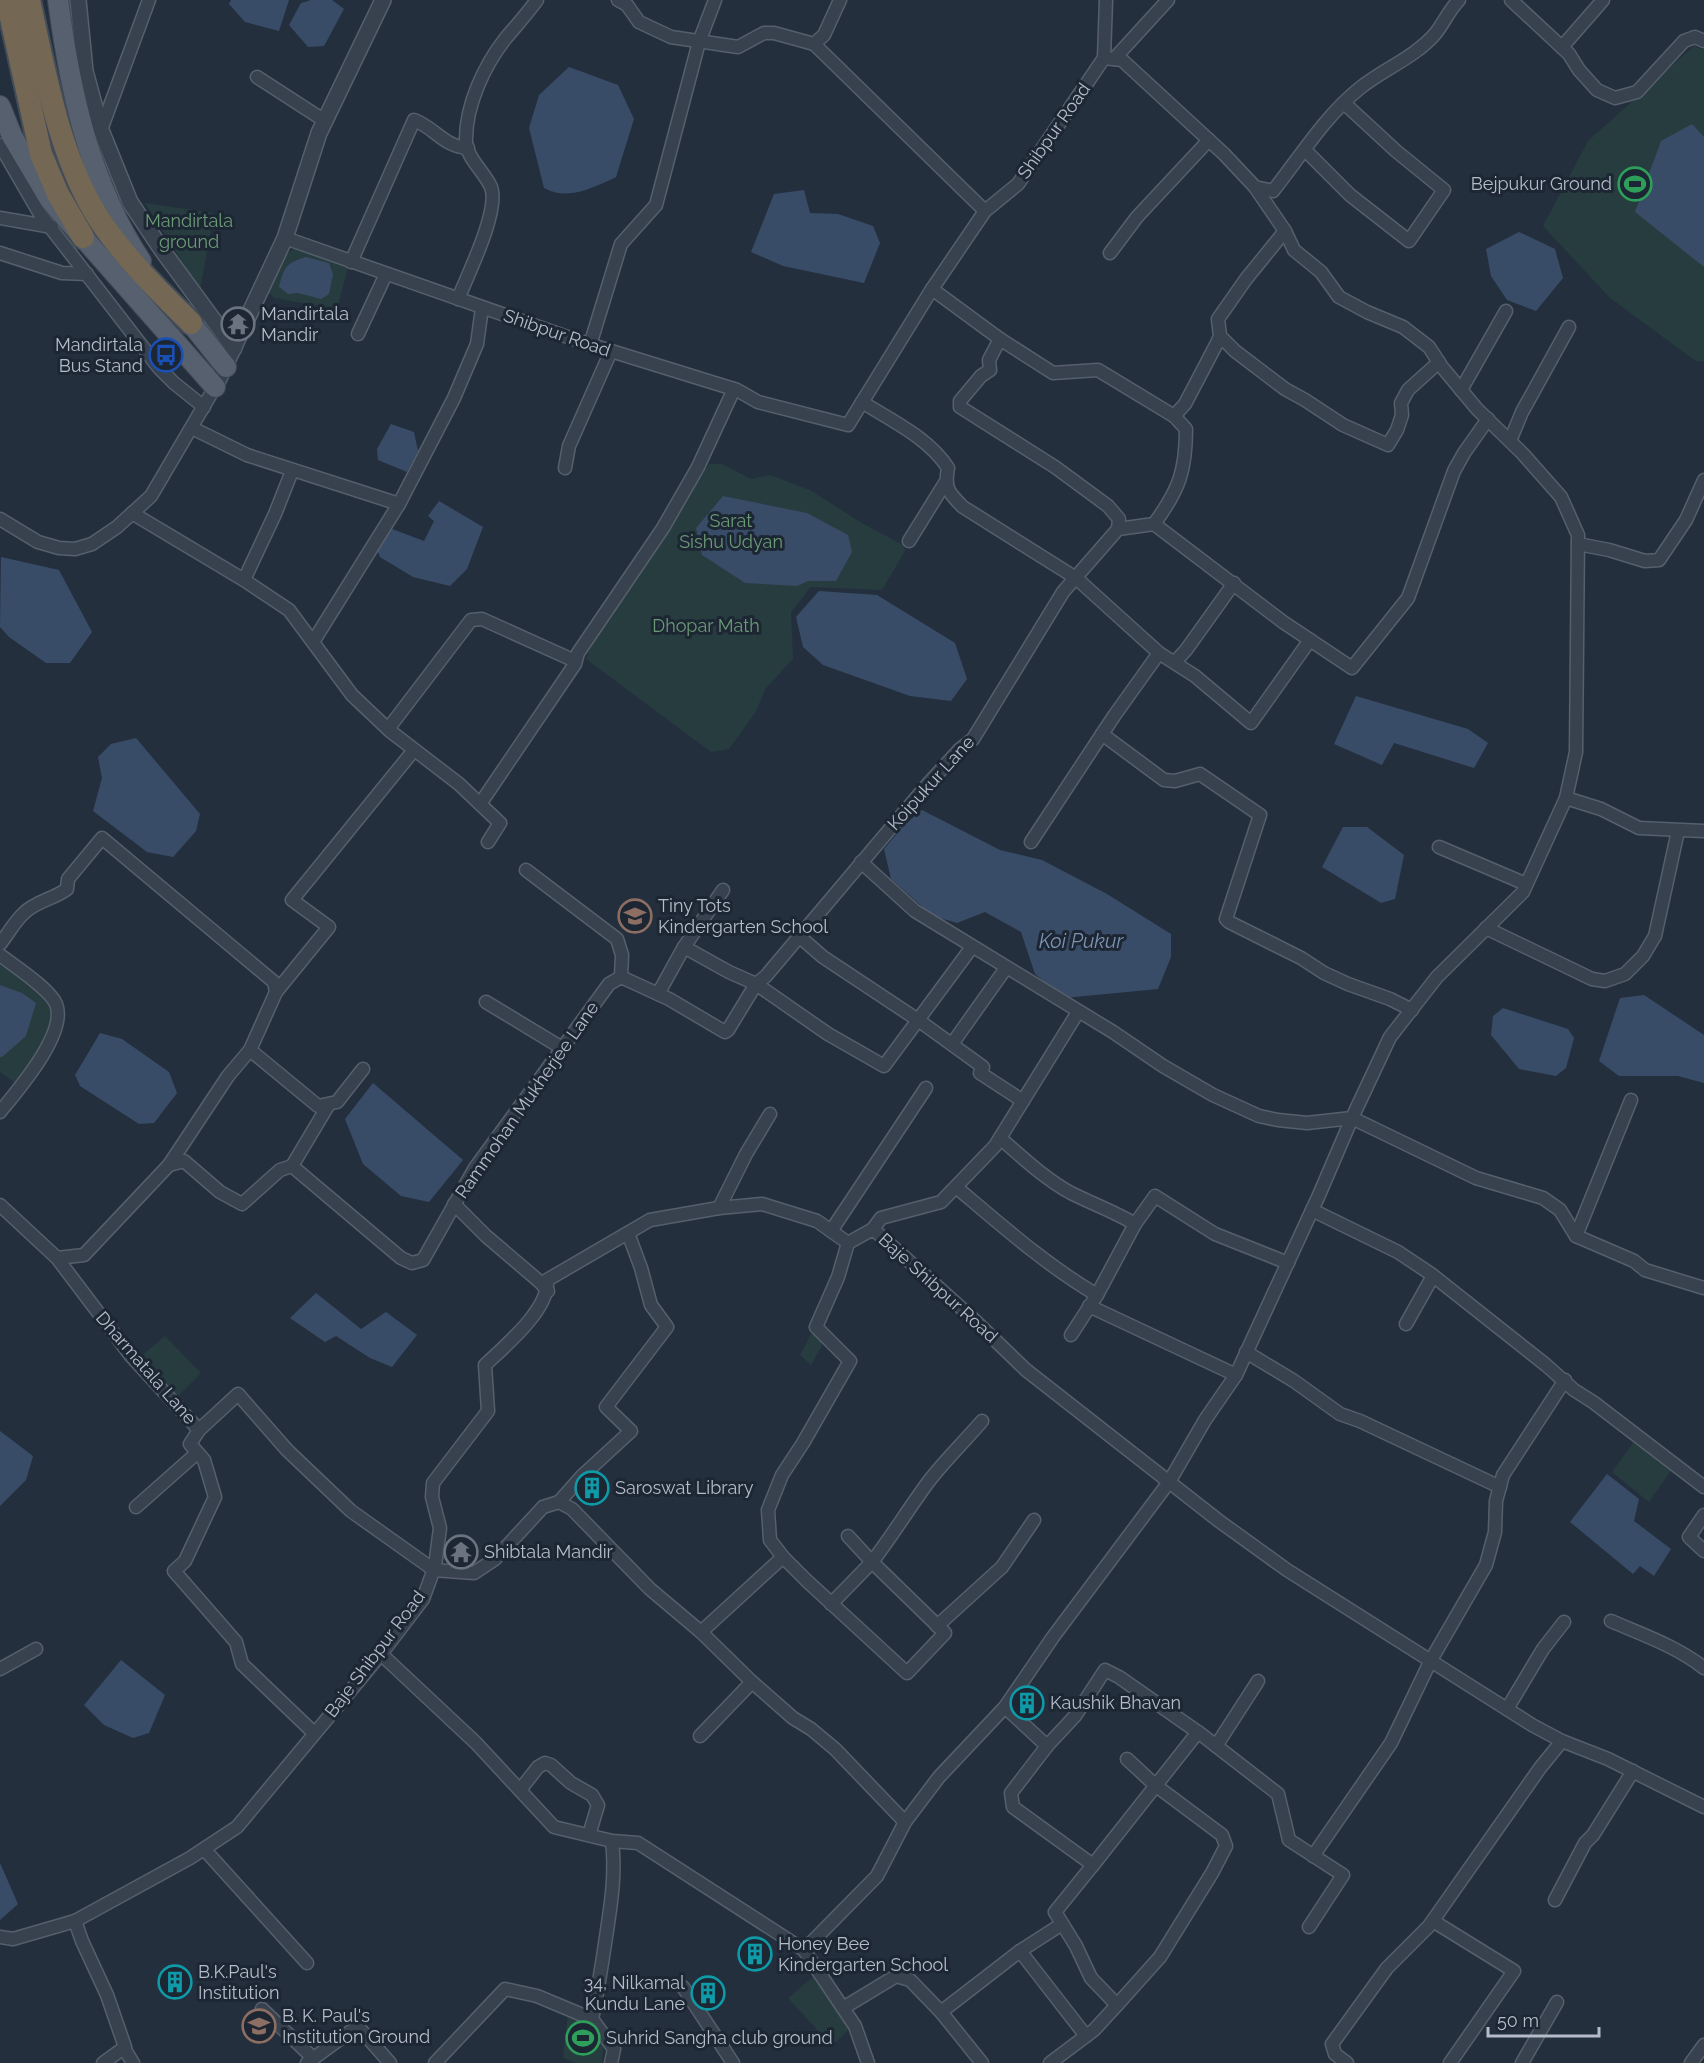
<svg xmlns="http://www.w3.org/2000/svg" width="1704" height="2063" viewBox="0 0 1704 2063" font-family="Raleway,sans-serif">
<rect width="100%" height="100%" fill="#242f3e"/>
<g fill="#263c3f">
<polygon points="1694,46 1704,50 1704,361 1697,362 1610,298 1543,226 1588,141"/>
<polygon points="145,203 214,213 200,290"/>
<polygon points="299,245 349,263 337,309 274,298 266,289 284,256"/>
<polygon points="709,464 722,464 751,479 770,475 810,490 862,523 903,545 905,551 882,590 811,587 791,612 793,659 766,688 755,713 729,749 711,752 586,659 590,648"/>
<polygon points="0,964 40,993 51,1007 51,1016 45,1041 17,1084 0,1072"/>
<polygon points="812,1332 824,1342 811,1365 800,1355"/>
<polygon points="165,1336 201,1373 173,1401 140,1357"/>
<polygon points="1635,1440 1672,1469 1649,1502 1612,1472"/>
<polygon points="813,1977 850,2028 832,2046 788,1998"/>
<polygon points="568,2012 588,2022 604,2044 602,2063 576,2063 563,2058"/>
</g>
<g fill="#394c67">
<polygon points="231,0 289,0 279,31 245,22 229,4"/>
<polygon points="311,0 332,0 344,9 324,46 308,47 289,25 301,3"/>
<path d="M569 67 618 85 634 119 616 177C593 188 568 201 544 188L529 128 539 95Z"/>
<polygon points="1692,124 1704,137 1704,267 1635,212 1661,141"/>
<polygon points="804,190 810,213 838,214 873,226 880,243 864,283 783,266 751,252 774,194"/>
<polygon points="1519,232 1555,249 1563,278 1536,311 1507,300 1491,276 1486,249"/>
<path d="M306 257 329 263 333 274 329 294 321 299 298 293 288 294 279 287C284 267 286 263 306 257Z"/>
<polygon points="391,424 414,432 418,451 407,472 378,460 377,449"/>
<polygon points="723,496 807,513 848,535 852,552 836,581 808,581 797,586 745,583 702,555 696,528"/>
<polygon points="439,501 483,527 467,569 450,586 413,577 380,557 376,547 388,531 392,529 424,541 434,521 428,516"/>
<polygon points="1,557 59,570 92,632 70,663 46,663 9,637 0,627"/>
<polygon points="819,591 877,595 955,643 967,679 951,701 910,696 823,665 803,647 796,617"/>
<polygon points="1356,696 1468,729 1488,743 1474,768 1394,743 1382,765 1334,744"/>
<polygon points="136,738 200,814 196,831 173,857 147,852 93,811 102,778 98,757 111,744"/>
<polygon points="922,810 1000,850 1042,860 1107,894 1171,934 1171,957 1158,989 1064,998 1035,974 1021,932 985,912 957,923 933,916 891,879 884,849 904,825"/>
<polygon points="1343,827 1367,827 1404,855 1395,899 1381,903 1322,867"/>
<polygon points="0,985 22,993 36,1003 26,1036 2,1057 0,1057"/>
<polygon points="1644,995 1704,1035 1704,1083 1678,1076 1619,1076 1599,1061 1620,998"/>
<polygon points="1503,1008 1568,1029 1574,1038 1566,1068 1556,1076 1519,1069 1491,1035 1493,1016"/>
<polygon points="100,1033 122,1039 169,1072 177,1093 154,1123 139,1124 80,1086 75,1075"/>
<polygon points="373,1083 463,1160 429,1202 401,1196 363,1164 345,1119"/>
<polygon points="316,1293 361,1329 386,1312 417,1335 392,1367 370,1358 336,1336 325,1342 290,1318"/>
<polygon points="0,1431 33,1456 26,1480 0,1506"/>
<polygon points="1607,1474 1639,1499 1634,1521 1671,1549 1654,1576 1640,1566 1633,1574 1570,1522"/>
<polygon points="121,1660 165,1695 149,1733 133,1738 104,1725 84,1705"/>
<polygon points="0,1863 18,1904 0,1920"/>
</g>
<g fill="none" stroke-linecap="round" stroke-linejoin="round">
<g stroke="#565f6c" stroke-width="15">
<g id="minor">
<polyline points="618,0 627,5 639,22 671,37 738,47 764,33 774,33 814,44 824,35 840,0"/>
<polyline points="1511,0 1569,54 1579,70 1597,90 1615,98 1637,92 1684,41 1695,37 1704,41"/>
<polyline points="814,44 985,211"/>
<polyline points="1562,47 1603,0"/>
<path d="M1104 58 1122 60 1224 154 1255 187 1273 191C1300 157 1325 116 1360 88 1384 69 1415 57 1435 34 1444 23 1449 10 1459 0"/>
<polyline points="1104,58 1106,0"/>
<polyline points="1114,59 1168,0"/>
<polyline points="257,77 325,121"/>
<polyline points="101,130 149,0"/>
<polyline points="0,145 40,214 159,368 174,383 204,407"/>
<polyline points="1305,150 1350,195 1409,241 1444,190 1396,151 1344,103"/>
<polyline points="0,218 52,227"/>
<polyline points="285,238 582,342 737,390 758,402 848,425 932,289 985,211 1018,184 1104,58"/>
<polyline points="0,253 62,273 87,274"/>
<polyline points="1110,253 1137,217 1209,140"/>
<path d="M351 262 414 120C434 127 444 147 468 148"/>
<path d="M458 299C468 274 500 210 491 187 484 171 465 157 466 139 466 105 484 66 505 39 516 26 527 14 537 0"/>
<polyline points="358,334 386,274"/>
<polyline points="1220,336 1235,351 1285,389 1305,400 1343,425 1388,445 1397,430 1402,415 1401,403 1408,390 1439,362"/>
<polyline points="1000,339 989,360 990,370 981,376 960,401 960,407 1055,467 1108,506 1119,519 1118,529"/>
<polyline points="590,345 621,244 656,205 699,42 715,0"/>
<polyline points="1461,390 1506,311"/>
<path d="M862 402C892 421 929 438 948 468 944 489 949 493 963 507L1076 578 1159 653 1114 716 1031 842"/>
<polyline points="1174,416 1185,404 1217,343 1220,336 1218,319 1246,279 1285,231"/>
<polyline points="192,428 247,455 399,504"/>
<polyline points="1510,441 1522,412 1569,327"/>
<polyline points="565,468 569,446 611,351"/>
<polyline points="132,513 244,580 289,610 352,695 390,731 459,784 500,823 488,842"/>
<polyline points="0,519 38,542 59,548 75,549 92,544 117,527 151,496 215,387"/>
<polyline points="1154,524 1283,622 1352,668 1408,598 1454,471 1464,453 1488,419"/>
<polyline points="909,541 945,483"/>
<polyline points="1578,544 1609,550 1645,561 1659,560 1686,520 1704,480"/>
<polyline points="244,580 275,514 292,471"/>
<polyline points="313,642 399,504 454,398 477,344 482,308"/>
<polyline points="1159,653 1195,676 1251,723 1310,640"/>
<polyline points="1175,662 1186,650 1234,583"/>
<polyline points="388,729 471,620 482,619 575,661"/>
<polyline points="1102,734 1164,780 1175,781 1200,774 1260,815 1226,919 1229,922 1301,958 1324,973 1348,984 1390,999 1412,1010"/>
<polyline points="1566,798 1601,809 1639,828 1704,831"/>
<polyline points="480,804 575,664 578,653 663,528 698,467 734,389"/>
<polyline points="1439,847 1526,884"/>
<polyline points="861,862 915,911 1113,1032 1163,1066 1213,1095 1259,1116 1278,1120 1307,1123 1352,1118 1390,1037 1437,977 1523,892 1566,798 1576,752 1578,535 1561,497 1523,454 1477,409 1442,367 1429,347 1403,327 1367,312 1339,297 1321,272 1294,250 1285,231 1255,187"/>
<polyline points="526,870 617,939 622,955 621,977"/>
<polyline points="1486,928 1592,979 1605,981 1625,974 1643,956 1655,936 1678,831"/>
<polyline points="800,937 823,957 918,1020 972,947"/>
<path d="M0 944C8 934 15 921 24 913 36 901 54 899 67 889L68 879 102 838 274 982 276 992 250 1050"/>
<polyline points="684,947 723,890"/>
<path d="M0 955C13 965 50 989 56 1004 68 1033 17 1091 0 1112"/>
<polyline points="276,992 329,927 292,900 414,750"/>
<path d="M658 994 684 947 729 972 756 984 766 976 927 785 959 750 973 739 1063 592 1118 529 1154 524C1179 490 1186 471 1186 429L1174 416 1098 370 1053 373 1000 339 932 289"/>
<polyline points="486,1002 562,1048"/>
<polyline points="952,1044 1006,968"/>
<path d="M1000 1138C1022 1157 1045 1179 1071 1193 1093 1204 1115 1212 1135 1224"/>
<polyline points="169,1165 184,1161 220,1192 242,1204 280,1170 292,1166 401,1258 412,1263 423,1260 475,1168 609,984 621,977 669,999 725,1032 728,1030 756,984 828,1034 884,1066 918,1020 983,1067 980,1073 1023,1101"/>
<polyline points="292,1166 329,1104"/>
<path d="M956 1187C1001 1225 1046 1265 1097 1295"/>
<polyline points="454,1204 486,1236 540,1282 548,1291"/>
<polyline points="0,1205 57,1258 131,1356 199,1430 238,1394 287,1450 351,1511 434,1570 474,1573 495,1559 543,1507 559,1502 572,1509 650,1589 701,1632 752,1682 793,1718 811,1729 835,1749 905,1822"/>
<polyline points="719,1208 746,1154 770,1114"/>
<polyline points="1312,1210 1398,1252 1431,1274 1546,1365 1574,1390 1593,1402 1704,1487"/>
<polyline points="873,1229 881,1218 941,1202 995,1146 1078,1012"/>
<polyline points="831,1231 926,1088"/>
<polyline points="1576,1236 1631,1100"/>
<polyline points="57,1258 84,1255 169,1165 228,1076 250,1050 318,1106 337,1102 363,1069"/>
<polyline points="1089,1306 1236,1375"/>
<polyline points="1406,1324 1433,1276"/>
<polyline points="1071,1335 1097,1295 1135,1224 1155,1196 1215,1234 1288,1263"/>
<polyline points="1246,1352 1294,1381 1340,1414 1360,1421 1500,1487"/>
<polyline points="199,1430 190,1444 204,1460 215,1497 185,1561 174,1571 236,1642 242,1664 314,1733"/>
<polyline points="559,1502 582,1476 631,1431 606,1407 667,1327 651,1305 641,1268 628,1233"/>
<polyline points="136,1507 197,1453"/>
<polyline points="1704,1515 1689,1537 1704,1551"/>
<path d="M848 1536 872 1562C892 1536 909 1508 929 1481 945 1460 965 1441 982 1421"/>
<polyline points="831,1604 872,1562 945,1633 907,1673 807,1581 783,1557 770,1540 768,1510 782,1475 803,1443 850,1361 816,1327 838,1277 848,1243"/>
<path d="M1611 1621C1643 1635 1676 1646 1704 1668"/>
<polyline points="937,1626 1002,1567 1034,1520"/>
<polyline points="701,1632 783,1557"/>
<polyline points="381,1654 476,1743 554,1827 612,1841 638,1843 804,1950 855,2026 868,2063"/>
<polyline points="0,1669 36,1649"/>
<polyline points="1005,1707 1047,1746 1011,1793 1013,1807 1093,1865 1055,1912 1076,1946 1091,1978 1117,2005 1094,2030 1050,2063"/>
<polyline points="1507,1709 1543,1649 1564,1622"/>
<polyline points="700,1736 752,1682"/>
<polyline points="1047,1746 1075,1716 1105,1670 1119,1677 1202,1735 1278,1794 1289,1840 1343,1875 1309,1927"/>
<polyline points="1216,1746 1258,1681"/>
<polyline points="520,1790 538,1767 545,1763 551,1765 571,1783 592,1795 598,1805 589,1835"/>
<polyline points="204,1849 307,1963"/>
<polyline points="1313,1856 1391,1743 1431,1660 1486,1565 1495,1532 1496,1501 1503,1475 1565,1380"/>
<polyline points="1093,1865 1198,1732"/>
<polyline points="1555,1900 1585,1843 1593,1835 1633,1771"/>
<polyline points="1433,1921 1514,1971 1450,2063"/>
<polyline points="0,1937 13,1939 75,1921"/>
<polyline points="804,1950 877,1876 905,1822 939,1777 1005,1707 1053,1637 1169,1482 1205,1420 1236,1375 1319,1195 1352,1118 1476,1178 1543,1198 1560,1210 1576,1236 1634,1261 1645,1270 1704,1288"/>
<polyline points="1020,1951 1062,1924"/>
<polyline points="683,1987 733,2063"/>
<polyline points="1117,2005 1160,1957 1212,1873 1226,1846 1222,1835 1155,1785 1127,1759"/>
<polyline points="843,2008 896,1976 910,1980 941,2012"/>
<polyline points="262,2009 312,2057"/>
<path d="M592 2019C598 1991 602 1964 606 1937 611 1904 616 1874 612 1841"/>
<polyline points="124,2048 133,2063"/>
<path d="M103 2063 125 2047 107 1995 82 1941 75 1921 190 1858 237 1827 381 1654 423 1599 435 1566 440 1528 432 1497 433 1483 488 1411 485 1365C505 1346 550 1309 547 1280L650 1220 719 1208 762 1204 817 1221 848 1243 873 1229 968 1314 1026 1370 1219 1521 1287 1570 1532 1725 1562 1741 1608 1759 1704 1807"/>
<polyline points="307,2063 351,2031 360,2029 390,2063"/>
<polyline points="435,2063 505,1989 537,1996 592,2019 614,2049 611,2063"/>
<polyline points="982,2063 941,2012 1020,1951 1086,2036"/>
<polyline points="1347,2063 1335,2054 1332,2044 1387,1968 1429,1926 1540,1768 1562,1741"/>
<polyline points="1522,2063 1557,2002"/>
<polyline points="1691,2063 1704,2045"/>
</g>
</g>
<g stroke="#565f6c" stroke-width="18">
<g id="tertiary">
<polyline points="78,0 85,71 101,130 130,202 162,250 234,348"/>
<polyline points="215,387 285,238 319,133 383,0"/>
</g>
</g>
<g stroke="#414a57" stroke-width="22">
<g id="primary">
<path d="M58 0C70 91 90 184 141 261"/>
<polyline points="0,106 12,136 50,200 215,387"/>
<polyline points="182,312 226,367"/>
</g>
</g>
<g stroke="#434c59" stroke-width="26">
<g id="motorway">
<polyline points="7,0 41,154 58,194 83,237"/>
<path d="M29 0C45 73 61 167 105 228 130 263 161 293 191 323"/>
</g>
</g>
<use href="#minor" stroke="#38414e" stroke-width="12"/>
<use href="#tertiary" stroke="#38414e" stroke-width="15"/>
<use href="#primary" stroke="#56606e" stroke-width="20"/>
<use href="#motorway" stroke="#746855" stroke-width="22"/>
</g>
<defs>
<g id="stadium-ring" transform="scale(1.725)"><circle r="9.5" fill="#1d2633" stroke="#2e9e5b" stroke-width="1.5"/><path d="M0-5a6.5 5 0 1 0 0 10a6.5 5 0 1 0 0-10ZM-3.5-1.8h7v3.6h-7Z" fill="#2e9e5b"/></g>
<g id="temple-ring" transform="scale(1.725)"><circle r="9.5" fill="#1d2633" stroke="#6b7280" stroke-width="1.5"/><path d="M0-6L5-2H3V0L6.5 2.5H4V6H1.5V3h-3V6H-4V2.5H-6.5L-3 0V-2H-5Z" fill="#6b7280"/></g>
<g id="bus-ring" transform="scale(1.725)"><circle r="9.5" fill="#1d2633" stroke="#1a4fb4" stroke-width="1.5"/><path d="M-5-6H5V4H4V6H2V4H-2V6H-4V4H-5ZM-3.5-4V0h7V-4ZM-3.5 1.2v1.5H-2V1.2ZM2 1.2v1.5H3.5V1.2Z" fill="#1a4fb4"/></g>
<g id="school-ring" transform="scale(1.725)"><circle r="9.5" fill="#1d2633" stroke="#8d6e63" stroke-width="1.5"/><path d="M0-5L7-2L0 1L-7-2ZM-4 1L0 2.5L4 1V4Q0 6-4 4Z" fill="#8d6e63"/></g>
<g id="building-ring" transform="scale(1.725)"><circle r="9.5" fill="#1d2633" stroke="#0f9aa8" stroke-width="1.5"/><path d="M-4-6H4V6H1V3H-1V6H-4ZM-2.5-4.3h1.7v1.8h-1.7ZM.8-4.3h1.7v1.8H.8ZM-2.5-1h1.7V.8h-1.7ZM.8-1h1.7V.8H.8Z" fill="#0f9aa8"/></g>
</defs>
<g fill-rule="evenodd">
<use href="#stadium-ring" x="1635" y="184"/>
<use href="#temple-ring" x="238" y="324"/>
<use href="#bus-ring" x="166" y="355"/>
<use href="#school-ring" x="635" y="916"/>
<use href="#building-ring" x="592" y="1488"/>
<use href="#temple-ring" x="461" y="1552"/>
<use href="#building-ring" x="1027" y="1703"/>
<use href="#building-ring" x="755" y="1954"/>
<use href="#building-ring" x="175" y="1982"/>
<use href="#building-ring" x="708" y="1993"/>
<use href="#school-ring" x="259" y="2026"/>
<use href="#stadium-ring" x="583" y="2038"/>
</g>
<g text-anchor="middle" stroke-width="6" stroke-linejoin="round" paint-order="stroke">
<g font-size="18" fill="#b4bcc9" stroke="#1d2633">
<text transform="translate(1054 131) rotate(-55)" y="6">Shibpur Road</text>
<text transform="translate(557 333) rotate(19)" y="6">Shibpur Road</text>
<text transform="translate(931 783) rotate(-48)" y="6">Koipukur Lane</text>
<text transform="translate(527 1100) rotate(-55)" y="6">Rammohan Mukherjee Lane</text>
<text transform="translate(938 1288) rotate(42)" y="6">Baje Shibpur Road</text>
<text transform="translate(146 1368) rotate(49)" y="6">Dharmatala Lane</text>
<text transform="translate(375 1654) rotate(-53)" y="6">Baje Shibpur Road</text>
</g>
<g font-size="18" fill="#b4bcc9" stroke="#1d2633" text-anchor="start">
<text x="1612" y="190" text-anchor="end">Bejpukur Ground</text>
<text x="261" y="320">Mandirtala<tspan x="261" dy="21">Mandir</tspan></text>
<text x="143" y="351" text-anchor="end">Mandirtala<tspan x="143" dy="21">Bus Stand</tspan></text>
<text x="658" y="912">Tiny Tots<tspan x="658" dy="21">Kindergarten School</tspan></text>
<text x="615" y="1494">Saroswat Library</text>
<text x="484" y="1558">Shibtala Mandir</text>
<text x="1050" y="1709">Kaushik Bhavan</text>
<text x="778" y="1950">Honey Bee<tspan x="778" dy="21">Kindergarten School</tspan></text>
<text x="198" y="1978">B.K.Paul's<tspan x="198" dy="21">Institution</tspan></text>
<text x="685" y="1989" text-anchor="end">34, Nilkamal<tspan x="685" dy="21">Kundu Lane</tspan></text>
<text x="282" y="2022">B. K. Paul's<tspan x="282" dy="21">Institution Ground</tspan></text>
<text x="606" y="2044">Suhrid Sangha club ground</text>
</g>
<g font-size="18" fill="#6b9a76" stroke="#1d2633">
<text x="189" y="227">Mandirtala<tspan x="189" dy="21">ground</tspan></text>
<text x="731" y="527">Sarat<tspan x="731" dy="21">Sishu Udyan</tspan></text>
<text x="706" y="632">Dhopar Math</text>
</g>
<g font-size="20" font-style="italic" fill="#7c92b1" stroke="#1d2633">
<text x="1081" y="948">Koi Pukur</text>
</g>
</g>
<path d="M1488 2027v9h111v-9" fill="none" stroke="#b4bcc9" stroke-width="3"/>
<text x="1497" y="2027" font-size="18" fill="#b4bcc9" stroke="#1d2633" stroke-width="4.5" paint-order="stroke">50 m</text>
</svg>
